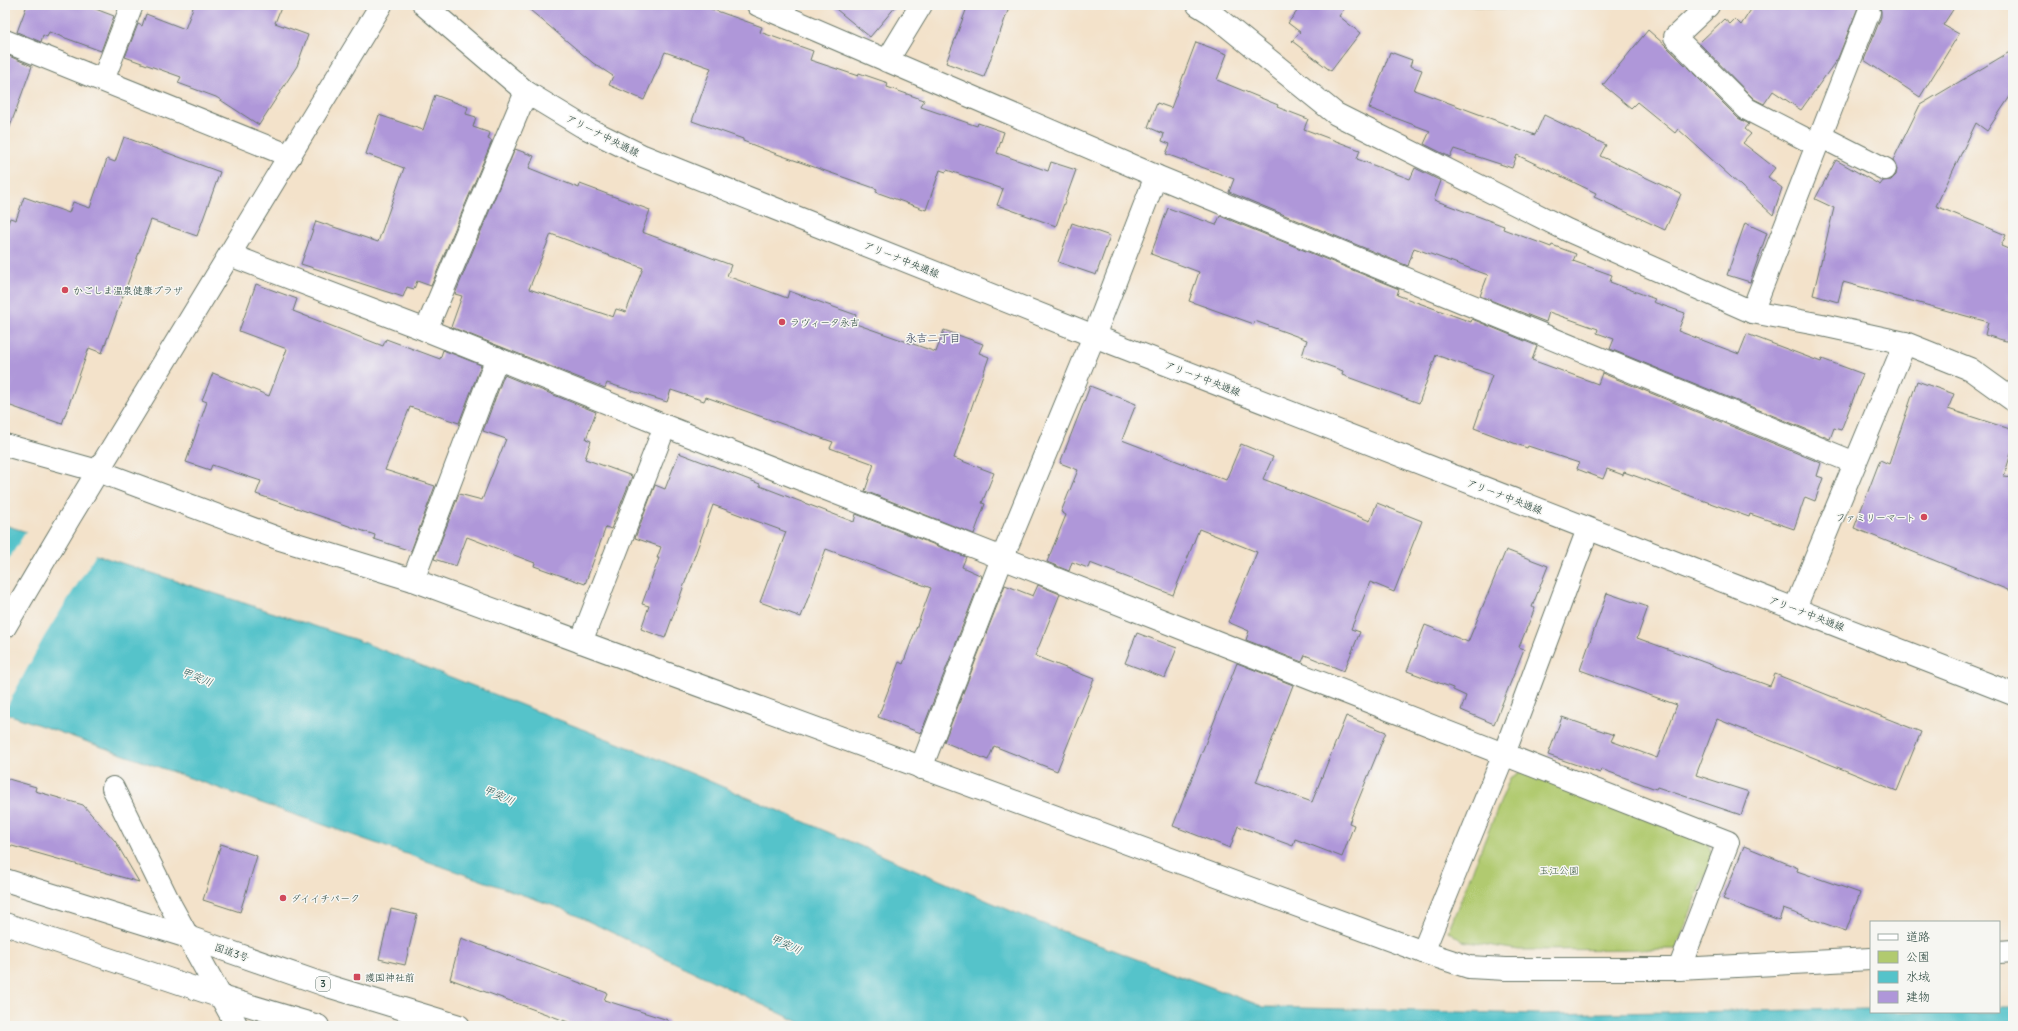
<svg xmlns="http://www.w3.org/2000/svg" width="2018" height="1031" viewBox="0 0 2018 1031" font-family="Delius,'Klee One',sans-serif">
<rect width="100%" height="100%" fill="#f6f6f2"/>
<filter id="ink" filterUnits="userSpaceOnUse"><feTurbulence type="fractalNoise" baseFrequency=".025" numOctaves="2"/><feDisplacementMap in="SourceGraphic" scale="8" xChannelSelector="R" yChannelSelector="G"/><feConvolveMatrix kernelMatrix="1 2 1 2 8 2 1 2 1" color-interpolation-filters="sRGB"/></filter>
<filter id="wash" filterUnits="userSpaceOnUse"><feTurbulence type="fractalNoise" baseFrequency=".012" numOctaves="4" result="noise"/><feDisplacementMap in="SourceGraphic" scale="16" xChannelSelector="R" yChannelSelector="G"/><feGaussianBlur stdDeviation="0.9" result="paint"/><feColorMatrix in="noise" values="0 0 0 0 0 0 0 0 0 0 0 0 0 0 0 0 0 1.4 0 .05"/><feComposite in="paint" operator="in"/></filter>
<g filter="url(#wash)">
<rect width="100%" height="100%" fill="#f3e2ca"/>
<polygon fill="#b1ca6f" stroke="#688452" points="1524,771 1706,841 1713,857 1676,949 1518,950 1462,941 1448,931 1510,778"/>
<polygon fill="#8cae62" stroke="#56764b" points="1462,5 1555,5 1512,9"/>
<polygon fill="#55c3ca" stroke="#3a807f" points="5,525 357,640 658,759 1030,919 1264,1007 1539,1014 1871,1009 1871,1012 1999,1012 1999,1006 2013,1006 2013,1026 807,1026 563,909 5,713"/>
<polygon fill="#f3e2ca" points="27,530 97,553 44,637 5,710 5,565"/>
<g id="blocks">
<g fill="#af97d9" fill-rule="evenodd">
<polygon points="27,5 85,5 114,16 101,51 49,32 47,37 43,35 41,42 17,32"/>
<polygon points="194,5 282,5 275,23 308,35 297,66 259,125 216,97 178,83 181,77 125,57 138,24 142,26 146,14 185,29"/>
<polygon points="524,5 700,5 762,27 760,32 813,51 810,60 858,76 859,73 888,83 887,87 924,100 921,107 977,126 978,123 1004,132 997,153 1048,171 1051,162 1076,170 1056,226 997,205 1003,189 947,170 946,172 940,170 926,210 876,192 877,189 774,153 743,141 743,139 692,121 711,68 665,52 644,100 609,85 613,76 593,63"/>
<polygon points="831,5 897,5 870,37"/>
<polygon points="968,5 1010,5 984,77 946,63"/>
<polygon points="1302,5 1347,5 1339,16 1360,33 1331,71 1292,41 1300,32 1288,23"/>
<polygon points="1754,5 1859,5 1838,58 1801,110 1773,91 1764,104 1754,99 1699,43 1724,19 1730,24 1735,19 1741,25"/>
<polygon points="1879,5 1956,5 1943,25 1959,34 1920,97 1864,60 1881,17 1881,11"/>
<polygon points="1648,30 1665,45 1738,118 1749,124 1745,129 1751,134 1743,143 1775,168 1768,177 1782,188 1773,215 1678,129 1675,133 1637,102 1631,108 1603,85"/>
<polygon points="1196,42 1227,54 1217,80 1278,105 1277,107 1308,119 1304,129 1360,150 1357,159 1410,179 1415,168 1441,181 1434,200 1504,226 1503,229 1551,247 1552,245 1576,254 1573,261 1612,275 1610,282 1655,299 1653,302 1685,313 1678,331 1739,354 1747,334 1821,362 1822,359 1863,374 1841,430 1834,428 1830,439 1610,349 1614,339 1597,333 1598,329 1549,312 1546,322 1480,296 1488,275 1414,248 1408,266 1229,192 1234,179 1166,154 1170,144 1162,141 1164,134 1148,127 1157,103 1171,108"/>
<polygon points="2013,50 2013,92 1987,131 1976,123 1936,206 2006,235 2001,246 2013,251 2012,262 2013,262 2013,343 1985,335 1988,322 1843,282 1838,302 1813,295 1834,208 1815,199 1836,160 1880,185 1883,181 1891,180 1896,175 1897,169 1893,160 1920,105"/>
<polygon points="1390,52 1412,60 1410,66 1422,70 1414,90 1535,135 1544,115 1606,145 1600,156 1681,194 1665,230 1594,197 1596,193 1517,155 1512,168 1454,149 1450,157 1424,144 1430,131 1369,108"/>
<polygon points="9,56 32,66 8,132 5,132 5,66"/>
<polygon points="435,95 468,107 466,114 476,117 473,127 490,133 488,139 492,141 431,286 417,281 414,289 407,287 403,297 301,264 316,221 378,242 404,168 366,154 379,115 423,130"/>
<polygon points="124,137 220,172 197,236 151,220 102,353 89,348 62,424 5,404 5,232 10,218 16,220 24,197 69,213 73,202 90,208 107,159 115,162"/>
<path d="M515 149 534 156 529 168 579 188 580 184 650 210 642 232 731 265 727 276 787 298 789 291 856 315 853 323 936 352 944 330 983 344 979 353 989 357 954 458 994 473 982 503 985 504 974 534 865 491 874 464 830 448 833 442 706 397 704 401 671 390 667 402 607 383 605 388 451 327 462 296 455 294ZM551 234 643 268 626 312 616 309 613 317 529 289Z"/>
<polygon points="1168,208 1216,225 1220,216 1399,289 1397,295 1471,322 1472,319 1537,346 1532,360 1598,384 1602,373 1821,463 1817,476 1823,478 1815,501 1805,497 1794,529 1750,514 1749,517 1624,472 1623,475 1607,469 1603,479 1577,469 1579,463 1528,446 1527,448 1474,428 1492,375 1436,355 1419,403 1342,375 1343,371 1302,356 1307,340 1255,321 1254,324 1189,301 1199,272 1151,254"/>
<polygon points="1072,223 1110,236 1096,275 1058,262"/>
<polygon points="1745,223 1767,233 1750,282 1727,275"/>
<polygon points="256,284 297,299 293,311 383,346 386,339 440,359 443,350 481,365 459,423 410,407 385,470 435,486 411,551 374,539 375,535 256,494 261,481 212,465 210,470 186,462 207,402 202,400 213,373 269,396 287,349 239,331"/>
<polygon points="504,375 596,412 586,439 591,441 585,459 632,476 611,529 606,527 585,584 534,566 535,563 467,537 456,566 434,559 459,494 482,500 506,439 483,431"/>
<polygon points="1917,381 1954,394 1948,409 2013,430 2013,447 2004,476 2013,477 2013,592 1854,528 1880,460 1889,464"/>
<polygon points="1090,386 1136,404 1122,440 1226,480 1241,444 1273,457 1263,479 1370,521 1377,503 1422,521 1394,592 1370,582 1351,629 1360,632 1344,671 1305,655 1302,662 1246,640 1249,631 1228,622 1257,552 1199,529 1173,595 1090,563 1088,568 1072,562 1069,571 1047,562 1066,515 1061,512 1078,470 1060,463"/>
<polygon points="679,453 760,484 760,486 854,522 856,514 966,557 962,567 982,576 921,733 878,717 899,662 903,664 931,588 826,549 801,617 760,602 786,532 713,505 665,638 641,629 649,606 642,604 659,558 657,558 661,547 635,538 655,485 665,489"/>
<polygon points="1506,550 1548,566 1532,607 1535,608 1519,647 1524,649 1494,724 1461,710 1466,696 1453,690 1453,688 1407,671 1425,625 1468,642"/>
<polygon points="1005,585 1033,596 1038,585 1060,594 1035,656 1094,679 1057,771 994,746 988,760 944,742"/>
<polygon points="1607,593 1648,607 1637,638 1770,686 1775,674 1921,732 1897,791 1717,719 1696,775 1749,792 1741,815 1657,787 1656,789 1601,769 1600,773 1548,755 1562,717 1614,735 1611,741 1657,758 1677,705 1580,670"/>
<polygon points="1137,633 1177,648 1165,678 1125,663"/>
<polygon points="1237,663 1293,685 1256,782 1312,802 1346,716 1386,732 1349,823 1354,825 1342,857 1295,839 1293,846 1238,826 1230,848 1173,826"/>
<polygon points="5,778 36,787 35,791 83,805 115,841 139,882 5,844"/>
<polygon points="221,844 257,856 240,912 203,900"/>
<polygon points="1744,846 1798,868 1797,871 1860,893 1846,931 1783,909 1779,920 1723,899"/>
<polygon points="391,909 417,915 405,965 379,959"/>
<polygon points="461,938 607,993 604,1000 668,1020 667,1026 579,1026 450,979"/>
</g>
</g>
</g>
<g filter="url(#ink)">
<use href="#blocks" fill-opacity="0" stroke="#697768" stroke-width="1"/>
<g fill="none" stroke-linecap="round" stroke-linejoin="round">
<g stroke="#697768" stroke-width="24">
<g id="minor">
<polyline points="424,5 526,92 582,126 643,156 1094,336 2013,694"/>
<polyline points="758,5 1156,176 1855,463"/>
<polyline points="1198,5 1211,13 1336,114 1567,230 1752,312 1822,325 1905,343 1970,369 2013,400"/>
<polyline points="1708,6 1675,37 1747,109 1817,145 1752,312"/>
<polyline points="5,41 290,156"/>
<polyline points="887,61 921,5"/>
<polyline points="103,80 132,5"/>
<polyline points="1820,136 1885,169"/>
<polyline points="1817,145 1869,12"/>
<polyline points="230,255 426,330 665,426 1728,842 1679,969"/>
<polyline points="426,330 526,92"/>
<polyline points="5,445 98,471 280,539 413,580 1423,952 1469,967 1506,969 1679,969 1871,959"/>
<polyline points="413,580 497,358"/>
<polyline points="1795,608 1905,343"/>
<polyline points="5,627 70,517 381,5"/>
<polyline points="581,642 665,426"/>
<polyline points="921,768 1003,556 1094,336 1156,176"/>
<polyline points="113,788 171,906 237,1026"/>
<polyline points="1423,952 1504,754 1588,529"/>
<polyline points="1999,952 2013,951"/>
</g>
</g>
<g stroke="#697768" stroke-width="24">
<g id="highway">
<polyline points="5,880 188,937 331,987 459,1026"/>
<polyline points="5,924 221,997 318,1026"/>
</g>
</g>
<use href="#minor" stroke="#fff" stroke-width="22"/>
<use href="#highway" stroke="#fff" stroke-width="22"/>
</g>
</g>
<g fill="#d1495b" stroke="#f6f6f2" stroke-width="1.5">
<circle cx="65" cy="290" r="4"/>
<circle cx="782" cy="322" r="4"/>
<circle cx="1924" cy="517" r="4"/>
<circle cx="283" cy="898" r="4"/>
<rect x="353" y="973" width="8" height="8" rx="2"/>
</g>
<g text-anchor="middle" stroke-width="3" stroke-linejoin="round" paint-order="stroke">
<rect fill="#f6f6f2" stroke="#60746d" stroke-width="1" x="316" y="977" width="14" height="14" rx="3"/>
<g font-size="9" font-weight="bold" fill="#1f3d34">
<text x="323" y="987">3</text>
</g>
<g font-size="10" fill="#1f3d34" stroke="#f6f6f2">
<text transform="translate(603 135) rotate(27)" y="4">アリーナ中央通線</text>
<text transform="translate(902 259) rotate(22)" y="4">アリーナ中央通線</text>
<text transform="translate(1203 378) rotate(21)" y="4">アリーナ中央通線</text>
<text transform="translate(1505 496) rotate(21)" y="4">アリーナ中央通線</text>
<text transform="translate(1807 613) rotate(21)" y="4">アリーナ中央通線</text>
<text transform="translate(232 952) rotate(19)" y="4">国道3号</text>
</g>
<g font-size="10" fill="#1f3d34" stroke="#f6f6f2" text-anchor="start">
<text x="73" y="294">かごしま温泉健康プラザ</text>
<text x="790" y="326">ラヴィータ永吉</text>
<text x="1916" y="521" text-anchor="end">ファミリーマート</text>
<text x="291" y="902">ダイイチパーク</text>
<text x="365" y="981">護国神社前</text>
</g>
<g font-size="10" fill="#3c5940" stroke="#f6f6f2">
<text x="1559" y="874">玉江公園</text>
</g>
<g font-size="11" font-weight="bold" fill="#515c6e" stroke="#f6f6f2">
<text x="933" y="342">永吉二丁目</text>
</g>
<g font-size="11" font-style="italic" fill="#2c5e5a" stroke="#f6f6f2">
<text transform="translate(197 677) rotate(21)" y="4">甲突川</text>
<text transform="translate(499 795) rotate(24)" y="4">甲突川</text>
<text transform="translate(786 944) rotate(24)" y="4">甲突川</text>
</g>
</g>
<rect width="2018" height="1031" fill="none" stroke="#f6f6f2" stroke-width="20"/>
<rect x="1870" y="921" width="130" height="92" fill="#f6f6f2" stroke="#a0aca6"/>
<rect x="1878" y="934" width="20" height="6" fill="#ffffff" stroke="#a0aca6"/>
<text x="1906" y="941" font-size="12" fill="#1f3d34">道路</text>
<rect x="1878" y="951" width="20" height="12" fill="#b1ca6f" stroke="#a0aca6"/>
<text x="1906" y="961" font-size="12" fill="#1f3d34">公園</text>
<rect x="1878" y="971" width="20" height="12" fill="#55c3ca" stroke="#a0aca6"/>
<text x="1906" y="981" font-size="12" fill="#1f3d34">水域</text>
<rect x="1878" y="991" width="20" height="12" fill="#af97d9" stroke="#a0aca6"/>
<text x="1906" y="1001" font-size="12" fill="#1f3d34">建物</text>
</svg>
